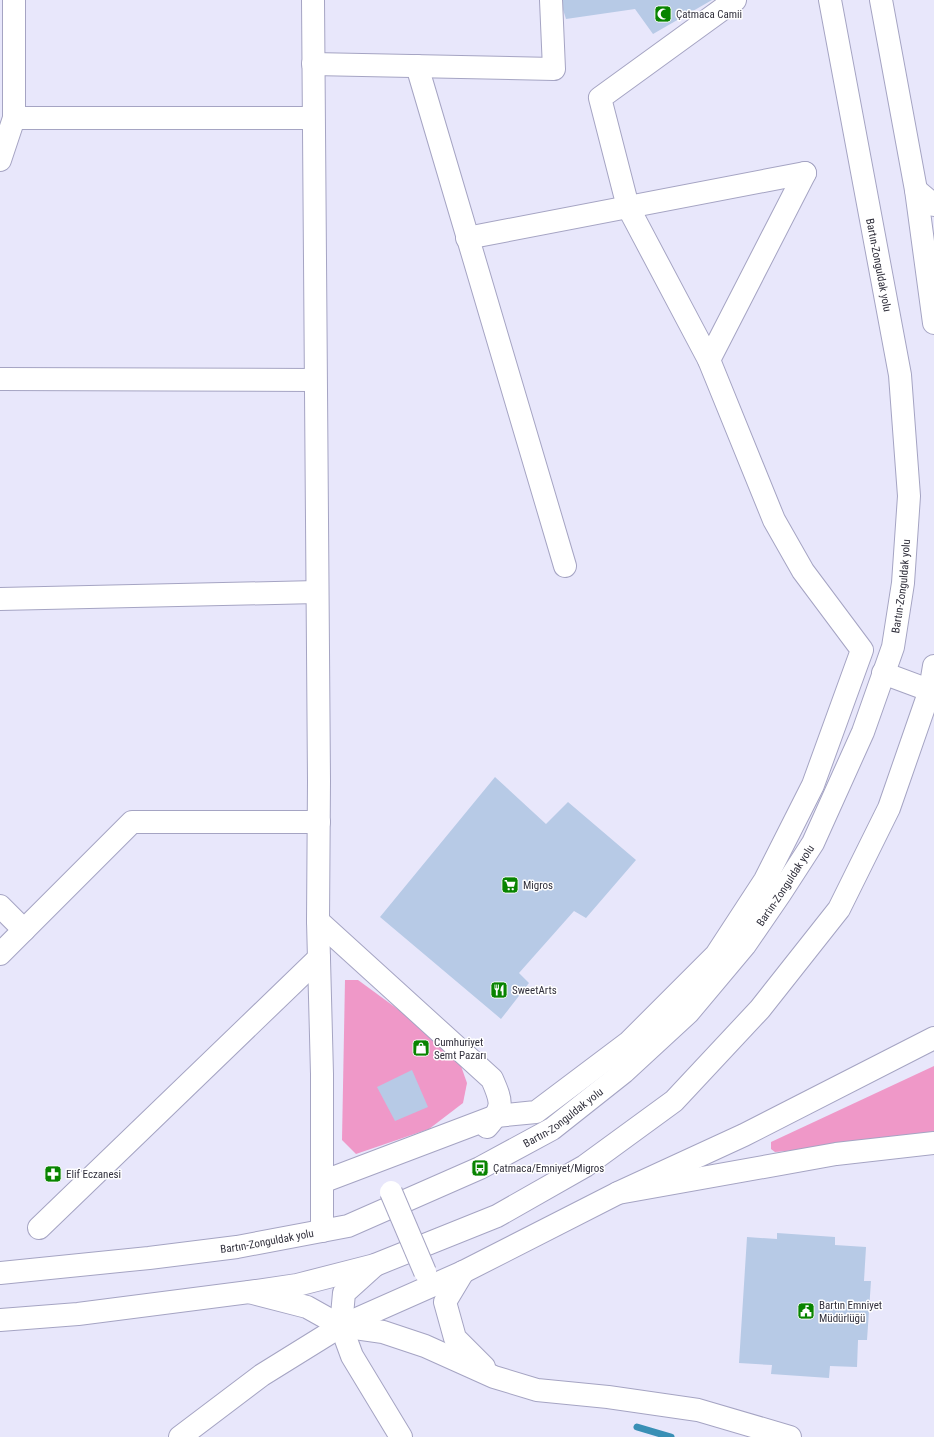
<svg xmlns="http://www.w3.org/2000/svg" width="934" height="1437" viewBox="0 0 934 1437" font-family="'Roboto Condensed',sans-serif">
<rect width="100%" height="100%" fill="#e8e7fb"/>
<g fill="#ef98c8">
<polygon points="345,980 358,980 418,1024 461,1066 467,1083 463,1103 429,1129 356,1154 342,1140"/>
<polygon points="934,1066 934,1138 775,1152 771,1149 771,1142"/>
</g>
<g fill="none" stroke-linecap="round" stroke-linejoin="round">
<polyline stroke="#398fb5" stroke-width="7" points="637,1427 671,1437"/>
</g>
<g fill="#b7cae6">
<polygon points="560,0 712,0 653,34 635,9 566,19"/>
<polygon points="495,777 546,824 568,802 636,860 586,918 574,911 519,973 529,983 501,1019 380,917"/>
<polygon points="412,1070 428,1107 395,1121 377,1087"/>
<polygon points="777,1233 835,1237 835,1245 866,1247 864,1281 871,1281 867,1340 858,1340 857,1367 830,1366 829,1378 771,1374 772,1365 739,1363 747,1237 777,1239"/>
</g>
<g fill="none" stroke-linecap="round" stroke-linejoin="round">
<g stroke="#a5a4c3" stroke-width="24">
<g id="minor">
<polyline points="313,0 319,781 318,921 322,1074 322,1231"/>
<polyline points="313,64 554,69 551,0"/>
<polyline points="417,66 565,566"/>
<polyline points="14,118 313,118"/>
<polyline points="0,160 14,118 14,0"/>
<polyline points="916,190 934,205"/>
<polyline points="467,238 805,173"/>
<polyline points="709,360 805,173"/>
<polyline points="0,379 315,380"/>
<polyline points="0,599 317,592"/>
<polyline points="883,673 934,692"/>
<polyline points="0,906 24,930"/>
<path d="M318 921 492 1079C502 1102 504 1107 487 1127"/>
<polyline points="0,954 132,822 319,822"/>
<polyline points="322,1182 496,1116 536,1112 629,1042 716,955 765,880 813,785 862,650 803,571 774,520 709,360 628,207 600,98 735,0"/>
<polyline points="39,1228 319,958"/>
<polyline points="375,1265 344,1293 341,1326 352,1356 401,1437"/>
<polyline points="463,1272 445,1302 455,1338 484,1367"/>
<polyline points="249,1292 307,1307 341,1326 383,1332 425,1346 494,1377 537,1390 608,1397 698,1410 790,1437"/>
<polyline points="180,1437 262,1375 341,1326 463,1272 618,1193 836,1154 934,1143"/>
</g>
</g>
<g stroke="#a5a4c3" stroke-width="24">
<polyline id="major" points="618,1193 744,1135 934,1038"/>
</g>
<g stroke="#a5a4c3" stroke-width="24">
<g id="highway">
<polyline points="881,0 916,190 934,323"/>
<path id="s1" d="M0 1273 149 1258 237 1247 348 1226 480 1168 552 1129 624 1072 688 1013 745 945 780 894 813 843 863 732 893 647 903 583 909 496 900 375 830 0"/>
<polyline points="0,1320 78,1314 249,1292 297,1285 375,1265 497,1216 585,1166 674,1101 760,1009 839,909 889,808 930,690 934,666"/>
</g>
</g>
<use href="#minor" stroke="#fff" stroke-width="22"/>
<use href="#major" stroke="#fff" stroke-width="22"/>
<use href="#highway" stroke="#fff" stroke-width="22"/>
<g stroke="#a5a4c3" stroke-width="24" stroke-linecap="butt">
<polyline id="minor-bridge" points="391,1192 425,1272"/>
</g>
<use href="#minor-bridge" stroke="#fff" stroke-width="22"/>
</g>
<defs>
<g id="mosque-square" transform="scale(0.9)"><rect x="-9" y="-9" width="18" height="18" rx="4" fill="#088400" stroke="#fff"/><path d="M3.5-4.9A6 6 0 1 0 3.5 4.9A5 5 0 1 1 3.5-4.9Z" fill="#fff"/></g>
<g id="supermarket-square" transform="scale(0.9)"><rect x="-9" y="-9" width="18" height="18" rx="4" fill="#088400" stroke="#fff"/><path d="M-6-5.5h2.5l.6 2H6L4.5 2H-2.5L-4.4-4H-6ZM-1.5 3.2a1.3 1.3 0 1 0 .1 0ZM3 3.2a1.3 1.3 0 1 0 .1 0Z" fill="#fff"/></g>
<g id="restaurant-square" transform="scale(0.9)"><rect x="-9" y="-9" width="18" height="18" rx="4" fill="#088400" stroke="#fff"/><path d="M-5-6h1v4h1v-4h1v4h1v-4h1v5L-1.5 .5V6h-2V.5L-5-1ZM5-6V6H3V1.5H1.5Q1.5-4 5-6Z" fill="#fff"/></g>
<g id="shop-square" transform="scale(0.9)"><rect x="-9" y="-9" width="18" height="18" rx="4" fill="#088400" stroke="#fff"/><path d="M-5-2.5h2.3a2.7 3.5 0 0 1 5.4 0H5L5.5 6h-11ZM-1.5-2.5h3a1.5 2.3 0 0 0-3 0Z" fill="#fff"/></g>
<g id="bus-square" transform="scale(0.9)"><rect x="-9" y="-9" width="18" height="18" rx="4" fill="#088400" stroke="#fff"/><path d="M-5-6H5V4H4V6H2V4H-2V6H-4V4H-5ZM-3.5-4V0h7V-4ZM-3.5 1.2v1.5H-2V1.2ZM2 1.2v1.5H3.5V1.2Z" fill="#fff"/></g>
<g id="pharmacy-square" transform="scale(0.9)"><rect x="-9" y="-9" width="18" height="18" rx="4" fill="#088400" stroke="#fff"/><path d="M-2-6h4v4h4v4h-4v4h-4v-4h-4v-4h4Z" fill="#fff"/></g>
<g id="civic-square" transform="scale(0.9)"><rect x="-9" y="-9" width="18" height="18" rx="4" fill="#088400" stroke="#fff"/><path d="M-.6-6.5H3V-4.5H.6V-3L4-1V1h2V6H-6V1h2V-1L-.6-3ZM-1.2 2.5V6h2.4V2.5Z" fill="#fff"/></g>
</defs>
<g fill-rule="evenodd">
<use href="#mosque-square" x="663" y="14"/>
<use href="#supermarket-square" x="510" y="885"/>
<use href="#restaurant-square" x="499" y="990"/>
<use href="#shop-square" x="421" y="1048"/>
<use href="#bus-square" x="480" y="1168"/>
<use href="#pharmacy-square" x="53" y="1174"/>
<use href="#civic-square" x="806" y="1311"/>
</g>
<g text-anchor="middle" stroke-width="3" stroke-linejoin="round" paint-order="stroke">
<g font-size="11" fill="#31303c" stroke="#fff" text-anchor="start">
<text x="676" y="18">Çatmaca Camii</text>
<text x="523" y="889">Migros</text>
<text x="512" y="994">SweetArts</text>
<text x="434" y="1046">Cumhuriyet<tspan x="434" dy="13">Semt Pazarı</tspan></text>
<text x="493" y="1172">Çatmaca/Emniyet/Migros</text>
<text x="66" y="1178">Elif Eczanesi</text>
<text x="819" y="1309">Bartın Emniyet<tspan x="819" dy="13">Müdürlüğü</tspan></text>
</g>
<g font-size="11" fill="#31303c" stroke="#fff">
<text transform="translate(879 265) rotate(79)" y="4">Bartın-Zonguldak yolu</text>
<text dy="4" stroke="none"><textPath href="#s1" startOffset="1241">Bartın-Zonguldak yolu</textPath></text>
<text dy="4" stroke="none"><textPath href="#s1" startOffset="917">Bartın-Zonguldak yolu</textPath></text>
<text dy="4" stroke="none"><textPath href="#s1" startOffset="593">Bartın-Zonguldak yolu</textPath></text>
<text dy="4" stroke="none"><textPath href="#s1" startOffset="269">Bartın-Zonguldak yolu</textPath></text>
</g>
</g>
</svg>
